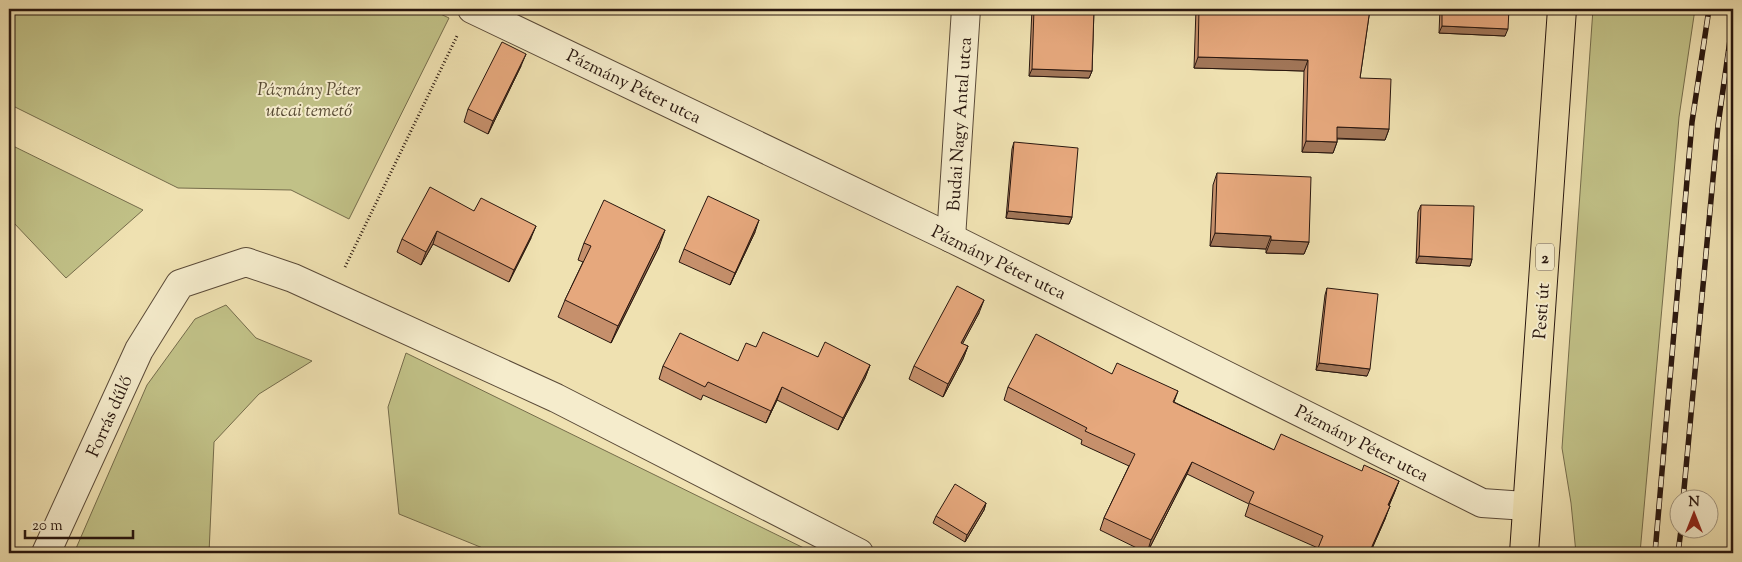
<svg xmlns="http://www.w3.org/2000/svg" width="1742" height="562" viewBox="0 0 1742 562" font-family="'Sorts Mill Goudy',serif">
<rect width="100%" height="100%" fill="#efe1b1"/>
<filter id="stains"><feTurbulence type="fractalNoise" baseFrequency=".004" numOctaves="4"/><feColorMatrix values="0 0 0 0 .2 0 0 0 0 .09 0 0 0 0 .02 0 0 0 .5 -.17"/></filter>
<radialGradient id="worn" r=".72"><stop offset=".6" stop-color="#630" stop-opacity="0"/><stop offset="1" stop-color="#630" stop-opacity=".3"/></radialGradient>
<g fill="#c1c187" stroke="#756c4b">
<polygon points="9,9 430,9 449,18 349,219 291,190 178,188 9,104"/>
<polygon points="1593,9 1695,9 1679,117 1640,553 1576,553 1571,503 1562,448"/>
<polygon points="9,144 143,210 66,278 13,222 9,223"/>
<polygon points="226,305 256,338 312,361 259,394 214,442 209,553 74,553 147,385 195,319"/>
<polygon points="406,353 814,553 495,553 399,514 388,407"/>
</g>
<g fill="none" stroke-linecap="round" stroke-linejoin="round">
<g stroke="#5a4a38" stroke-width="30">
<g id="street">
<polyline points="472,9 951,238 1482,503 1527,506"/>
<polyline points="951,238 966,9"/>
<polyline points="46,553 139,350 180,284 246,262 293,278 556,398 859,553"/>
</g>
</g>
<g stroke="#29170f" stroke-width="30">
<polyline id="primary" points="1524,553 1562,9"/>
</g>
<polyline stroke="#29170f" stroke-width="3" stroke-dasharray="1 2.5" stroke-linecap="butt" points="345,267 457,36"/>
<use href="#street" stroke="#f5eccc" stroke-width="28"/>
<use href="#primary" stroke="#efe1b1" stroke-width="28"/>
<g stroke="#29170f" stroke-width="5.5">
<g id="rail">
<polyline points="1683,500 1718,125 1733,19"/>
<polyline points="1655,553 1692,122 1709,9"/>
<polyline points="1678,553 1681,530"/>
</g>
</g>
<use href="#rail" stroke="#f5eccc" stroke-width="4" stroke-dasharray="11" stroke-linecap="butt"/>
</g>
<g fill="#c6906c" stroke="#29170f">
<polygon points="1032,9 1094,9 1092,71 1089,78 1029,76"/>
<polygon points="1196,9 1370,9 1360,78 1389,129 1385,140 1337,139 1337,142 1333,153 1302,152 1304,71 1194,68"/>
<polygon points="1440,9 1509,9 1505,36 1439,33"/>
<polygon points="521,66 488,134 464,122 468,109"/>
<polygon points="1014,142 1072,217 1069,224 1006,218 1012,149"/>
<polygon points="1217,173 1309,242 1304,254 1266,253 1266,249 1210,246 1213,185"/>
<polygon points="1421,205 1472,259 1470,266 1416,263 1418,212"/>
<polygon points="474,211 531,238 509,282 433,244 421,265 397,252 402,239"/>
<polygon points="755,232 730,285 679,262 684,249"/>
<polygon points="584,243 659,247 611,343 558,317 565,300 583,262 578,260"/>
<polygon points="1327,288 1367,376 1316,370 1325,295"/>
<polygon points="979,313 962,344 968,346 963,359 943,397 909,379 914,366"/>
<polygon points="756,347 870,365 865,378 838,430 777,400 766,423 703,395 701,400 659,379 663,366 738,361"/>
<polygon points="1112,374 1178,391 1174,402 1274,450 1399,481 1389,506 1385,519 1370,553 1316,553 1318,548 1245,516 1249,504 1187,474 1147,553 1100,530 1104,518 1129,466 1081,444 1082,440 1004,400 1008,387"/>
<polygon points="986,503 984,510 965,542 933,523 936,516"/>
</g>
<g fill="#a17658" stroke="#29170f">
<polygon points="1442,26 1508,29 1505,36 1439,33"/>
<polygon points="526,54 521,66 488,134 493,121"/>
<polygon points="1198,57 1308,60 1304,71 1194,68"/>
<polygon points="1032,69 1092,71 1089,78 1029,76"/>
<polygon points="1337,127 1389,129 1385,140 1333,138"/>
<polygon points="1306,141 1337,142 1333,153 1302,152"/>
<polygon points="1008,211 1072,217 1069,224 1006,218"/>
<polygon points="759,220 755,232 730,285 735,273"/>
<polygon points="536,226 531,238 509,282 514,270"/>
<polygon points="665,230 659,247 611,343 618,326"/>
<polygon points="437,231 433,244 421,265 426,252"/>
<polygon points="1215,233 1271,236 1266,249 1210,246"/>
<polygon points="1271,240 1309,242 1304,254 1266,253"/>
<polygon points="1419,256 1472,259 1470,266 1416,263"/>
<polygon points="984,300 979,313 956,356 961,343"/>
<polygon points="968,346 963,359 943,397 948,384"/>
<polygon points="1319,363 1370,369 1367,376 1316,370"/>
<polygon points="870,365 865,378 838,430 843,418"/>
<polygon points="782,387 777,400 766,423 771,411"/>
<polygon points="1192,462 1187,474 1147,553 1151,540"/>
<polygon points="1399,481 1394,494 1383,518 1388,505"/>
<polygon points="986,503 984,510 965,542 967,535"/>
<polygon points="1390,506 1385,519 1370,553 1369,553"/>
</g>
<g fill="#e6a87d" stroke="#29170f">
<polygon points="1034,9 1094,9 1092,71 1032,69"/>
<polygon points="1199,9 1370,9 1360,78 1391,79 1389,129 1337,127 1337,142 1306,141 1308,60 1198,57"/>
<polygon points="1442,9 1509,9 1508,29 1442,26"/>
<polygon points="502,42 526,54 493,121 468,109"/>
<polygon points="1014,142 1078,148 1072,217 1008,211"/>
<polygon points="1217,173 1311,177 1309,242 1271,240 1271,236 1215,233"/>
<polygon points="430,187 474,211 481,198 536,226 514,270 437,231 426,252 402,239"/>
<polygon points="708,196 759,220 735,273 684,249"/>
<polygon points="604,200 665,230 618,326 565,300 591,246 584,243"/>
<polygon points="1421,205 1474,206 1472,259 1419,256"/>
<polygon points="957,286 984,300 961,343 968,346 948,384 914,366"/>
<polygon points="1327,288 1378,294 1370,369 1319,363"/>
<polygon points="763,332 818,357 825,342 870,365 843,418 782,387 771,411 708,382 705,387 663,366 680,333 738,361 746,343 756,347"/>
<polygon points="1036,334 1112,374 1117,363 1178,391 1173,402 1274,450 1281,434 1362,471 1364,465 1399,481 1388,505 1390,506 1369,553 1316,553 1323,536 1249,503 1254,492 1192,462 1151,540 1104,518 1135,454 1085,431 1087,428 1008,387"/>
<polygon points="955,484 986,503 967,535 936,516"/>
</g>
<g text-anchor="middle" stroke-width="4" stroke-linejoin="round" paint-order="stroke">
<rect fill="#f5eccc" stroke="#665748" stroke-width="1" x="1536" y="243.5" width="18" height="27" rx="4"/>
<g font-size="16" font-weight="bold" fill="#29170f">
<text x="1545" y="263">2</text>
</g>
<g font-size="18" fill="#29170f" stroke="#f5eccc">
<text transform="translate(634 86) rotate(26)" y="6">Pázmány Péter utca</text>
<text transform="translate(959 124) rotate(-86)" y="6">Budai Nagy Antal utca</text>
<text transform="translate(999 262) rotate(26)" y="6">Pázmány Péter utca</text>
<text transform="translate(1541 311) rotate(-86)" y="6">Pesti út</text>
<text transform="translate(109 416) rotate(-66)" y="6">Forrás dűlő</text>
<text transform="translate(1362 443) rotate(27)" y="6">Pázmány Péter utca</text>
</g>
<g font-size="18" font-style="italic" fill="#574a33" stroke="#f5eccc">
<text x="309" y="95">Pázmány Péter<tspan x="309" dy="21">utcai temető</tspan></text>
</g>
</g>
<rect width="1742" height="562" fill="none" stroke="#efe1b1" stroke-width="30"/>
<rect x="10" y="10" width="1722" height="542" fill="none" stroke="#29170f" stroke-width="2.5"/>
<rect x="15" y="15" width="1712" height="532" fill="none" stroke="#29170f"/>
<g transform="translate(1694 514)"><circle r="24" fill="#f5eccc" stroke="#a39780"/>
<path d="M0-4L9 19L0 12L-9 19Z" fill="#8f2418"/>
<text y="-8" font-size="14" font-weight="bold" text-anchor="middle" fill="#29170f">N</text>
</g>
<path d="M25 530v8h108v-8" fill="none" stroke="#29170f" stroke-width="2.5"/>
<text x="32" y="530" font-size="15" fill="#29170f" stroke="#f5eccc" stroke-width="4" paint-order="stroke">20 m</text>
<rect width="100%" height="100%" filter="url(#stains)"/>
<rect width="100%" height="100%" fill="url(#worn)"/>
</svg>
